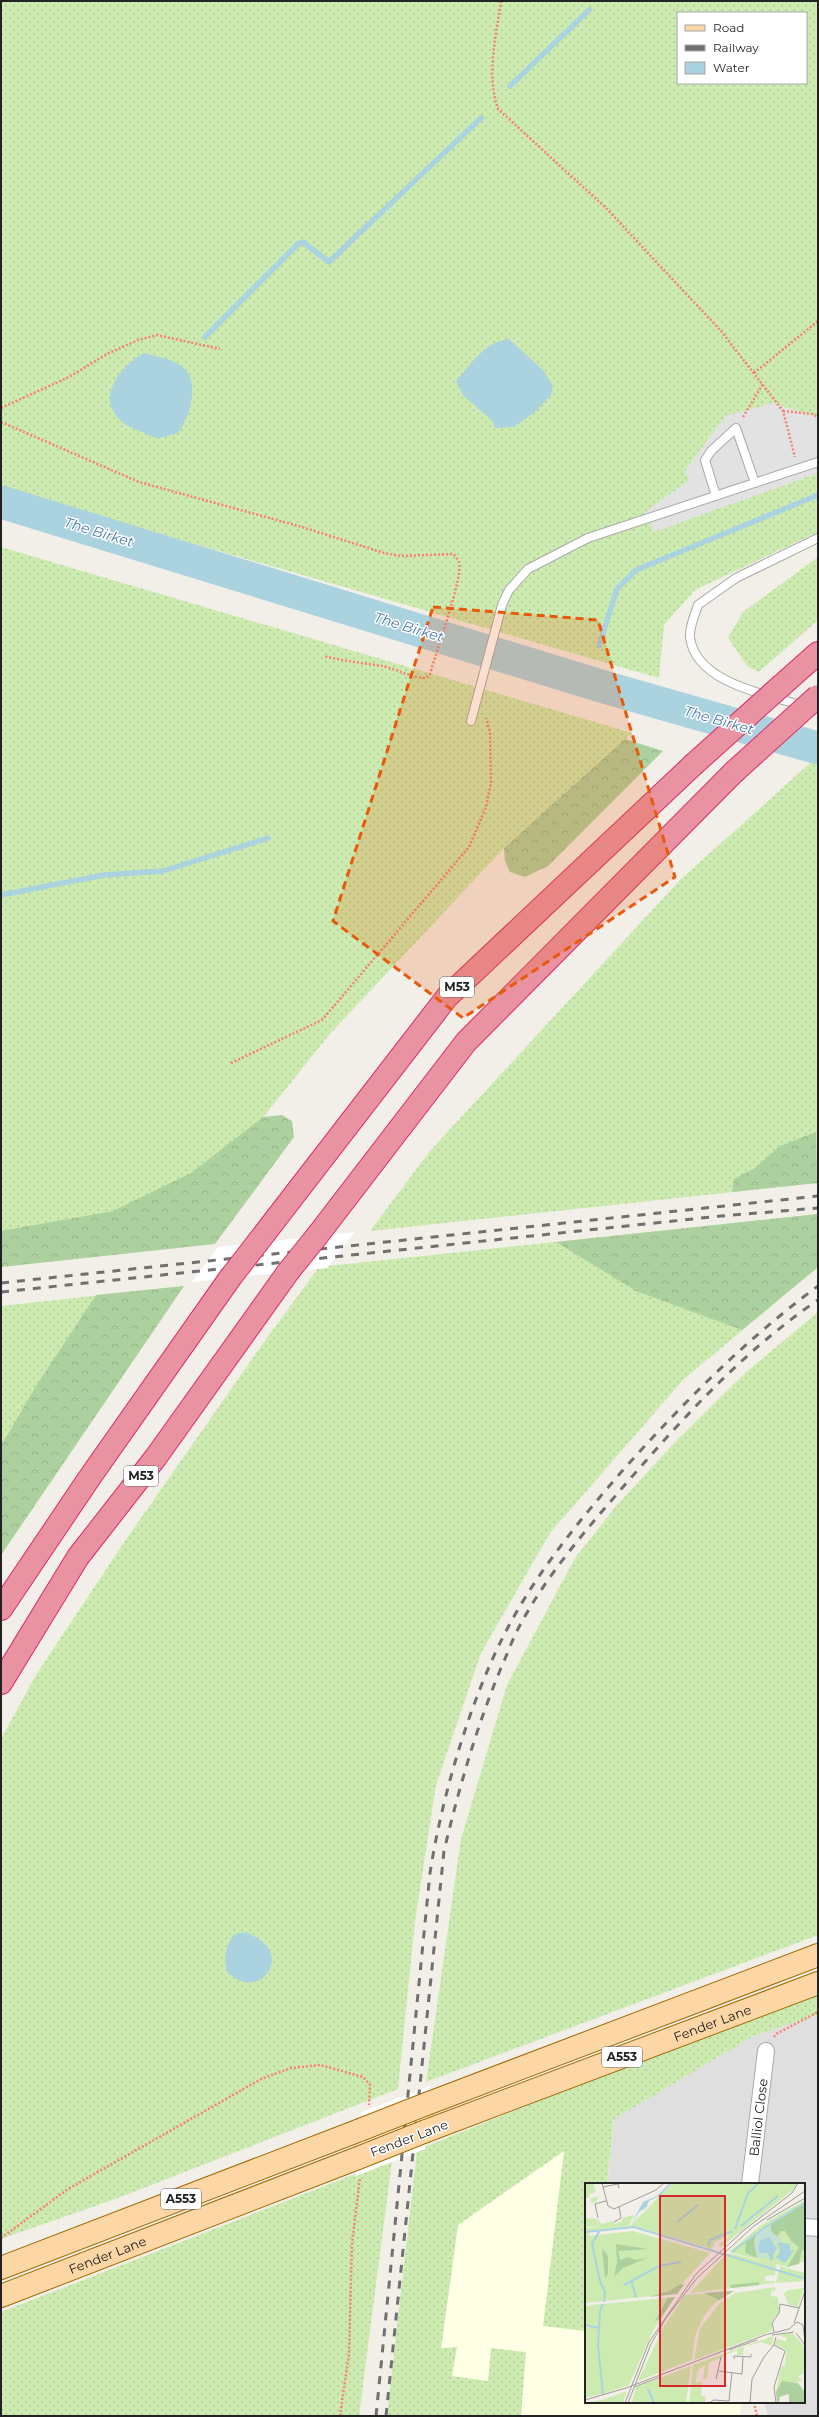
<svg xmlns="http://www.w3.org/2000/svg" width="819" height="2417" viewBox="0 0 819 2417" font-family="Montserrat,sans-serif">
<defs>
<pattern id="grass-dots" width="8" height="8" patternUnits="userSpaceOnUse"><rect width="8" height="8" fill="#cdebb0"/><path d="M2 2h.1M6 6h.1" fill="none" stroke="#b0c997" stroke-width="1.8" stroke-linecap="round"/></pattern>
<pattern id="forest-crowns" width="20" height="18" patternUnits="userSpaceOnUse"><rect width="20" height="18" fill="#add19e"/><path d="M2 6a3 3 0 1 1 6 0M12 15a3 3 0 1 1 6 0" fill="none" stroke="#95b388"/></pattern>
</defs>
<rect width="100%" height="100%" fill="#f2efe9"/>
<polygon fill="#e0dfdf" points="818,2015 818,2416 768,2416 764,2402 804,2402 804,2184 607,2184 614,2119 753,2036"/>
<polygon fill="#ffffe5" points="614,2119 607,2184 586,2184 586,2402 741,2402 740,2416 432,2416 458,2225 546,2162"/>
<g fill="url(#grass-dots)" fill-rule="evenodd">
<path d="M2 1H818V532L695 590 664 625 659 678 1 488ZM678 13H806V83H678Z"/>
<polygon points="1,547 632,733 504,848 329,1035 157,1250 1,1267"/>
<polygon points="818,557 818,620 759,672 747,666 728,638 743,612"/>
<polygon points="818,756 818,1183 370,1231 430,1151 680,880"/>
<polygon points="818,1214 818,1267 683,1380 550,1533 481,1653 436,1785 415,1921 398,2089 118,2198 1,2239 1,1739 36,1675 123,1544 261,1346 319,1267"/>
<polygon points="184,1286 1,1555 1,1306"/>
<polygon points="818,1312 818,1935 426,2082 461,1839 507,1685 575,1558 617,1505 675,1442 745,1373"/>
<polygon points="818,1995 818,2015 753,2036 614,2119 607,2184 586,2184 586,2331 543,2326 564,2151 458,2225 441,2348 457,2347 452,2376 488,2381 491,2348 526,2352 521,2416 387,2416 417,2150 608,2073"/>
<polygon points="392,2161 359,2416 1,2416 1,2312 381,2164"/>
</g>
<g fill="url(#forest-crowns)">
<polygon points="625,739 663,751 548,866 525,877 510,872 505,861 504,848"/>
<polygon points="282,1115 292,1121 294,1137 215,1244 1,1267 1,1231 113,1211 191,1173 263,1117"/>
<polygon points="816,1132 817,1183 732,1192 734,1179 755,1168 780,1146"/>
<polygon points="818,1214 818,1267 742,1330 636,1291 556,1242"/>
<polygon points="184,1286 1,1555 1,1446 36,1386 96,1295"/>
</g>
<polygon fill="#e2e2e2" points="773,403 818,417 818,473 654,532 645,512 689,480 685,471 725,416"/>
<g fill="#aad3df">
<path d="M509 339 544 371 553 386 551 395 535 412 514 427 495 428 492 421 463 395 456 381C472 363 484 342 509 339Z"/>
<path d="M144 353C170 360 196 362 192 396 190 412 187 419 178 433 172 434 164 438 157 438 151 437 143 432 137 430 92 412 110 372 144 353Z"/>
<path d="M246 1932C252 1935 259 1939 264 1943 286 1962 258 2001 227 1972 223 1957 226 1948 233 1935Z"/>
</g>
<g fill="#fff">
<polygon points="355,1232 327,1268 192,1282 218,1247"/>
<polygon points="430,2086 425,2149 356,2176 362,2112"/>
</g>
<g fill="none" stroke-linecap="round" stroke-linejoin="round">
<g stroke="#aad3df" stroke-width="5.5">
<polyline points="510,86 589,10"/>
<polyline points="205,337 298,244 303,242 329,262 481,118"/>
<polyline points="599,646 617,589 636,570 818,495"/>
<polyline points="602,675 604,687"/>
<polyline points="1,895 104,875 163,871 268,838"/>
</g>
<polyline stroke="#aad3df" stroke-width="33" points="1,502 604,687 818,748"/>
<g stroke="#a9a9a9" stroke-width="10">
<g id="lane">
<polyline points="716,496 705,460 711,451 736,428 755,483"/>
<path d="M804 706C768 695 695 683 690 637 689 628 695 614 698 605L736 578 818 538"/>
<polyline points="471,721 502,605 509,590 528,569 588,538 818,462"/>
</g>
</g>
<g stroke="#a9a9a9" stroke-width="18">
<g id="street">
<path id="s1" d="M750 2184 766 2051"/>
<polyline points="804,2227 818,2228"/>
</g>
</g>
<g stroke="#a06b00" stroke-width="24">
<g id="primary">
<polyline points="429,2103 818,1955"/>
<path id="s2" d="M426 2131 818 1983"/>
<polyline points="1,2268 360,2130"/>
<path id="s3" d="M1 2296 358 2158"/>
</g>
</g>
<g stroke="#dc2a67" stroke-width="24">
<g id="highway">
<polyline points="782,685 818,653"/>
<polyline points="317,1236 466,1042 734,772"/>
<polyline points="258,1242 447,997 693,765"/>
<polyline points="1,1609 90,1477 230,1278"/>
<polyline points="1,1683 78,1557 156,1457 288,1272"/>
</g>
</g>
<g stroke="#fa8072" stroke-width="2.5" stroke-dasharray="2 2" stroke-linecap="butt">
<path d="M501 1C496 37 486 75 498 109L605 207 721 331 783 411 795 457"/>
<polyline points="754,373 818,321"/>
<polyline points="1,408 69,377 107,354 138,340 157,335 220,349"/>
<polyline points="783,411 812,414 818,417"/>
<polyline points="743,417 763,384"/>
<path d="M1 422 139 482 302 527 384 553 401 556 453 554C455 556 458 559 459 562 464 575 435 655 430 674L426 678C411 678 397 669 382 666 363 663 343 661 324 656"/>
<polyline points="231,1063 322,1020 469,847 486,807 491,783 490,733 486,718"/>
<polyline points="774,2037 776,2034 818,2012"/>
<polyline points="1,2238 68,2189 261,2079 291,2068 320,2065 363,2077 370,2085 369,2105"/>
<polyline points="754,2402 757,2416"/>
<polyline points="340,2416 349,2354 352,2243 360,2178"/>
</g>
<use href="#lane" stroke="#fff" stroke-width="8"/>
<use href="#street" stroke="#fff" stroke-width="16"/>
<use href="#primary" stroke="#fcd6a4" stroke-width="22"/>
<use href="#highway" stroke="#e892a2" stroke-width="22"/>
<g stroke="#707070" stroke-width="3" stroke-dasharray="8 8" stroke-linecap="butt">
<polyline points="1,1283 818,1196"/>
<polyline points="1,1292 721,1216 818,1208"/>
<path d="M376 2416 430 1873C442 1796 469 1704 504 1635 535 1574 579 1521 623 1470 683 1403 745 1340 818 1286"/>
<path d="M386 2416 444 1851C459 1788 476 1728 501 1668 507 1655 512 1640 519 1627 546 1576 585 1531 623 1487 682 1419 743 1351 818 1300"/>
</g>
<g stroke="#a06b00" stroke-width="24" stroke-linecap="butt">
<g id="primary-bridge">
<polyline points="360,2130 429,2103"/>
<polyline points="358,2158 426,2131"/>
</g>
</g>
<g stroke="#dc2a67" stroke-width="24" stroke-linecap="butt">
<g id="highway-bridge">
<polyline points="693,765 782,685"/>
<polyline points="734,772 818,696"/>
<polyline points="288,1272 317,1236"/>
<polyline points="230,1278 258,1242"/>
</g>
</g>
<use href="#primary-bridge" stroke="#fcd6a4" stroke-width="22"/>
<use href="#highway-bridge" stroke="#e892a2" stroke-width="22"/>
</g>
<path fill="#e8590c" fill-opacity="0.2" stroke="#e8590c" stroke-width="3" stroke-dasharray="8 5" stroke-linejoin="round" d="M433 607 598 620 675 877 463 1018 333 921Z"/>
<g text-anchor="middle" stroke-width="3" stroke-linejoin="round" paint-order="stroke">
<g fill="#fff" stroke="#646464" stroke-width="1">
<rect x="440" y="977" width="34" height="20" rx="3"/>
<rect x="124" y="1466" width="34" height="20" rx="3"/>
<rect x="602" y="2047" width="40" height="20" rx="3"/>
<rect x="161" y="2189" width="40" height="20" rx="3"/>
</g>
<g font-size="12" font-weight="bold" fill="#222">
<text x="457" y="991">M53</text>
<text x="141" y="1480">M53</text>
<text x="622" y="2061">A553</text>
<text x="181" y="2203">A553</text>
</g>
<g font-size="13" fill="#222" stroke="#fff">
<text dy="5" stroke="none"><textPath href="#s2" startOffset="306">Fender Lane</textPath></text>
<text dy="5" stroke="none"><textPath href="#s1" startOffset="67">Balliol Close</textPath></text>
<text transform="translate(409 2138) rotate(-21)" y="5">Fender Lane</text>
<text dy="5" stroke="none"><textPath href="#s3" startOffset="114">Fender Lane</textPath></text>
</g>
<g font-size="14" font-style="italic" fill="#4a7aab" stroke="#fff">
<text transform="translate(99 532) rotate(17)" y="5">The Birket</text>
<text transform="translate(409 627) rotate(17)" y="5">The Birket</text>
<text transform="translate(719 720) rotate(16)" y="5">The Birket</text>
</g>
</g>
<g transform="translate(585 2183)">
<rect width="220" height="220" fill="#f2efe9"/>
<path d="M0 0H8L11 9 4 11 6 16 14 13 10 20 6 19 4 10V15L0 14ZM88 0H212L209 6 135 65 134 61 145 52 130 59 127 66 49 43 0 48V35L12 36 13 43 1 44 4 45 14 43 12 36 17 41 27 38 31 41 37 38V35L49 32 44 42H46ZM220 17V78L202 84 144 69 175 43ZM48 48 125 70 88 111 0 120V49H4V53ZM142 70 191 81 190 92 180 93V98H190V100L105 110ZM195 83 220 90V98L191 100ZM190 104 191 107 186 108V113L193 114 194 129 187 138V148L109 177 115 145 134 121 150 110ZM219 105 213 124 203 121 199 111 203 107ZM149 108 129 121 119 133 110 153 107 177 53 198 78 145 100 112ZM90 114 68 148 44 202 18 211 14 160 15 128 18 121ZM17 121 12 157 17 211 0 215V123ZM207 150 220 164V190L213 193 218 198 196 201 191 209 196 184 200 182 201 167 190 161 192 156 201 158 202 155 193 152ZM188 153 187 163 176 159 159 164 158 172H152V167L124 180 122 196H118L120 182 112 188 111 200 117 198 116 212 121 214 120 219 124 220H104L108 182ZM106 183 101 220H47L51 204ZM42 208 38 220H1L17 217Z" fill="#cdebb0"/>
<path d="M220 20V68L217 67 214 81 202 84 214 64 207 59 200 48H196L192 54 184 46 186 41ZM171 52 169 60 172 75 160 70 161 59ZM31 61 63 66 33 68 35 77 43 74 50 77 62 75 38 85 29 94 32 79ZM17 65 23 73V91L20 95ZM173 99 175 102 146 105 145 102ZM96 101 99 102 92 111 64 114 84 108ZM143 108H149L134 117 119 110ZM90 114 75 136 70 138 83 115ZM197 198 213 200 220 209V220H204V211L194 214 195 217 192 220 191 209Z" fill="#add19e"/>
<path d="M186 41V49L196 55V59L178 57 182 75 173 74 170 65 171 52Z" fill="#c6e0d4"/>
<path d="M85 0H87L76 12 64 18 61 25 54 29 46 41 58 19 72 13ZM184 54 192 65 188 72 189 76 185 78 183 70H175L173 65 175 58ZM192 59 205 61V68L210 66 200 80 191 75 195 68Z" fill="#aad3df"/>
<path fill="none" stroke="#aad3df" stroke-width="2" d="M92 39 113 22M156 43 193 13M150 46 163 10 174 0M15 47 7 61 15 98 20 109 19 119M0 49 49 44 218 95M123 63 125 57 148 48M147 69 179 45 220 20M46 97 51 114M39 102 74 83 96 79M0 142 14 145M63 206 69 220M18 212 13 161 15 128 18 121"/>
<path fill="none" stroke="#9f9d99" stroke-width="1" d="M17 0 23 23 29 26 71 7 79 0M18 4 33 1 34 5M13 35 10 21 21 18M182 37 220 15M29 39 36 35 34 24M209 140 220 108M189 149 187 140 194 130 195 121 214 125M211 150 220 162M187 152 209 149M189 162 200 168 189 204 191 220M144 167 172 157M149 176V173L166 174V171M134 188 157 191 158 174M131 196 136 174M49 204 75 194M0 217 41 205 180 152 204 146 212 139 218 142 220 158M40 220 64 159 111 91 158 48 207 10 213 0M43 220 66 161 81 135 112 95 169 43 220 8M125 220 128 217 144 218 147 189M165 220 167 196 179 174 189 162 191 154"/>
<path fill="#d62828" fill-opacity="0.15" stroke="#d62828" stroke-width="2" d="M75 13H140V203H75Z"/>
<rect width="220" height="220" fill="none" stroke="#222" stroke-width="2"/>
</g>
<rect width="819" height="2417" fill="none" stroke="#222222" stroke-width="4"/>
<rect x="677" y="12" width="130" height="72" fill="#ffffff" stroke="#a7a7a7"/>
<rect x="685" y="25" width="20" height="6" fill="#fcd6a4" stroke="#a7a7a7"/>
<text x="713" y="32" font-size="12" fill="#222222">Road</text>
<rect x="685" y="45" width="20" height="6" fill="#707070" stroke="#a7a7a7"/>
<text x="713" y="52" font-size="12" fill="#222222">Railway</text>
<rect x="685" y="62" width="20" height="12" fill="#aad3df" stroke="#a7a7a7"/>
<text x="713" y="72" font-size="12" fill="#222222">Water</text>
</svg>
